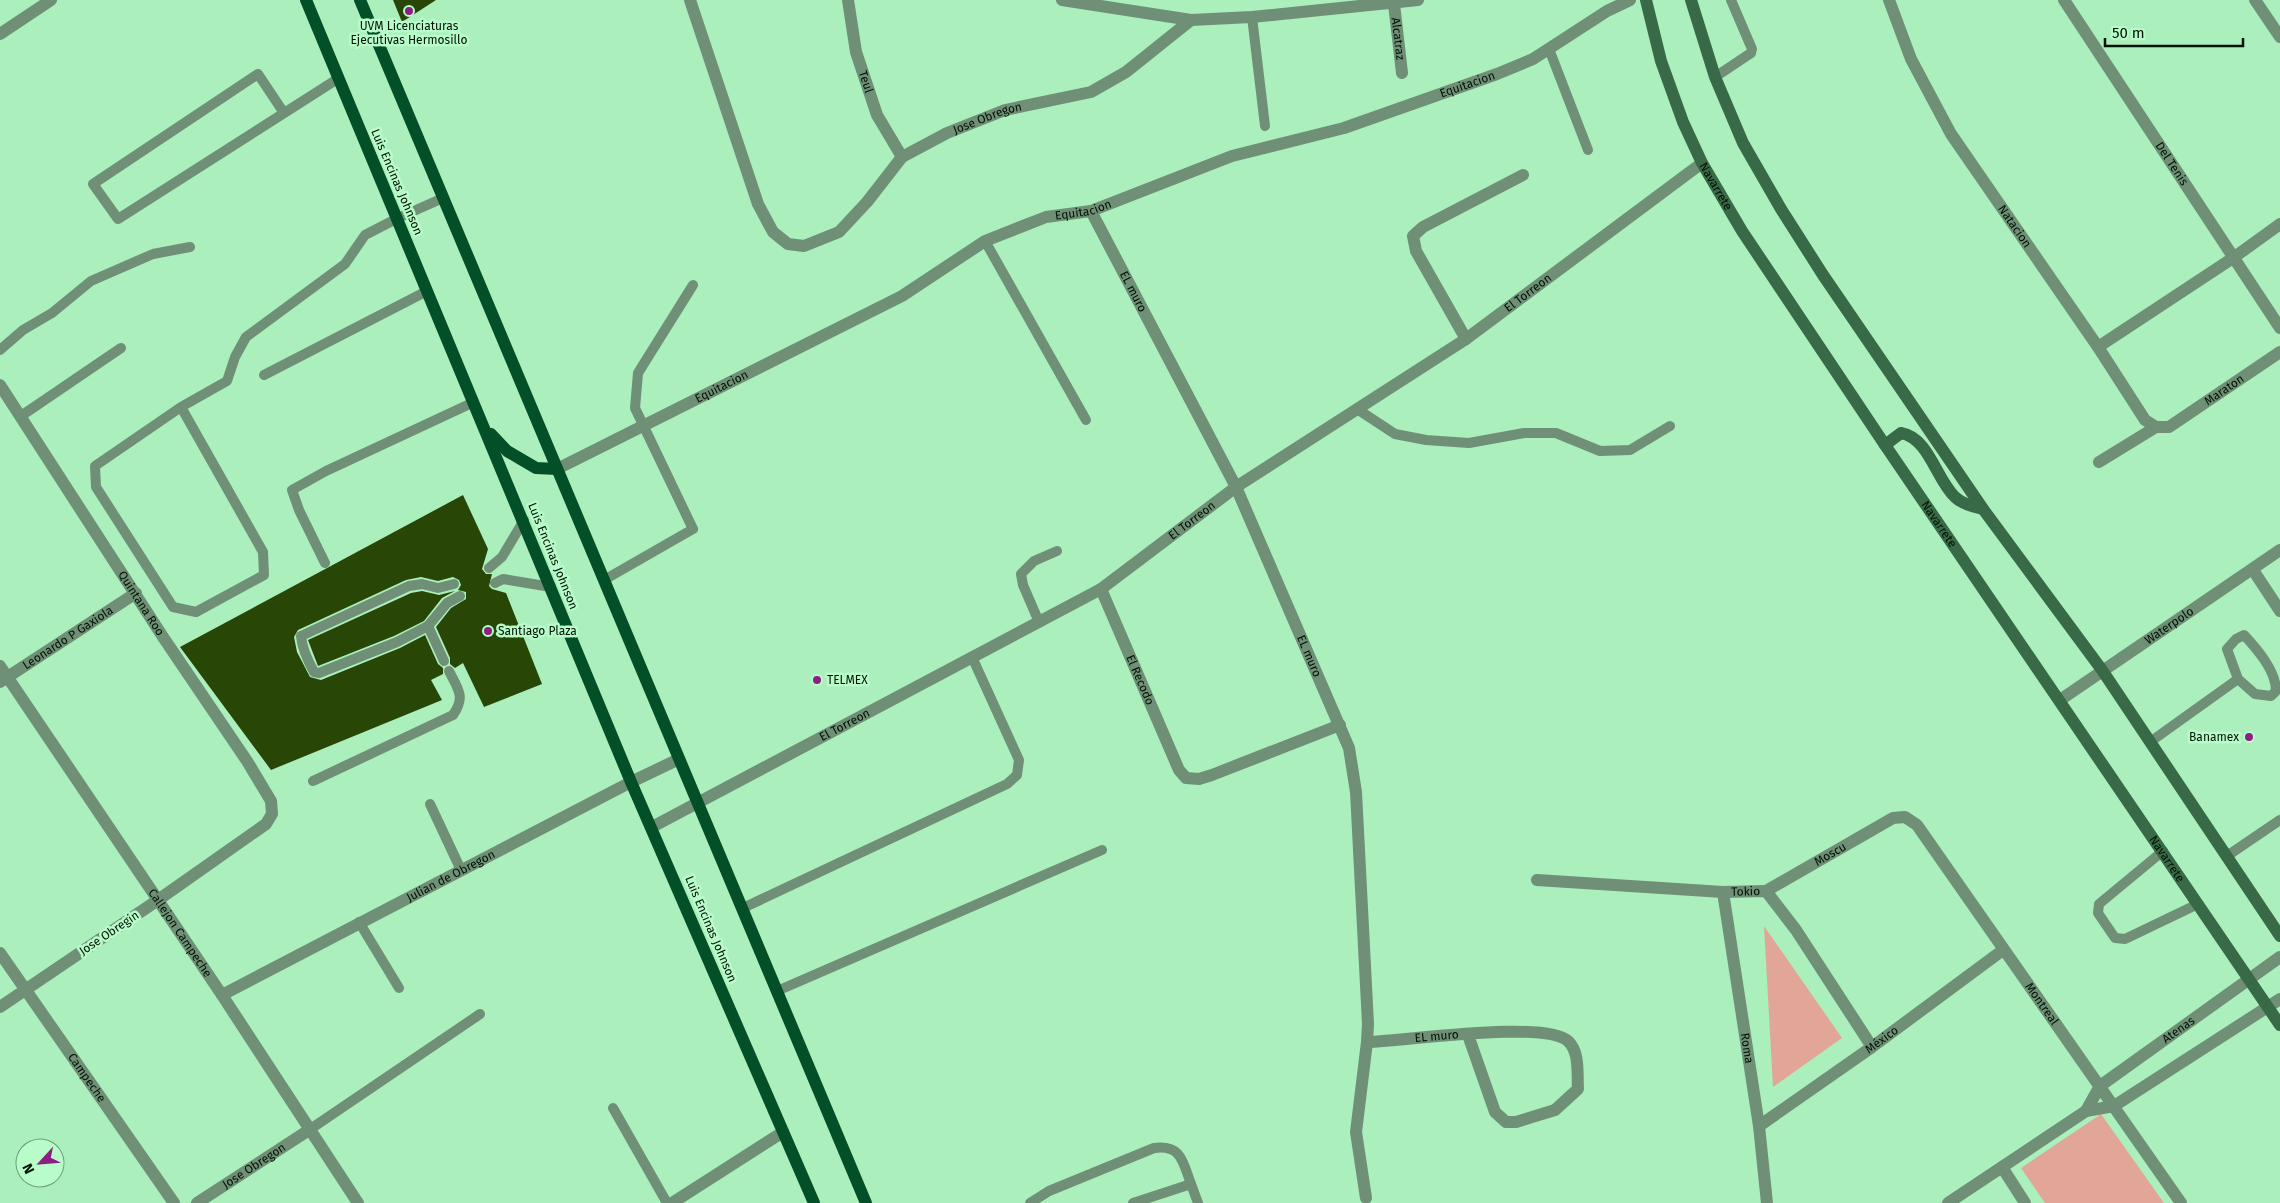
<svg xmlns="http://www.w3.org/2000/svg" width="2280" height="1203" viewBox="0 0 2280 1203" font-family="'Fira Sans',sans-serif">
<rect width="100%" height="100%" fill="#abefbd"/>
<g fill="#e2a699">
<polygon points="1764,926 1842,1038 1773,1087"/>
<polygon points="2101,1114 2164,1203 2045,1203 2021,1168"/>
</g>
<g fill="#284706">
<polygon points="393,0 436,0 402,22"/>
<polygon points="463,495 488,549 482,569 486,574 492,574 489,586 492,589 506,593 542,684 484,707 463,663 455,668 450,664 450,658 436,627 451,608 466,599 466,592 458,590 461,585 459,580 453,577 438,581 421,577 406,580 298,630 294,637 297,652 310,677 321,680 400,648 425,635 438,664 443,668 443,674 431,680 442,700 271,770 180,647"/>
<polygon points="422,591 439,595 455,591 442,598 424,621 394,636 318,666 308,640 411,593"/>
</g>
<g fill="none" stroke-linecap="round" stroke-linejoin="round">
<g stroke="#6f8f77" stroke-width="10">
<polyline points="1252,17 1265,126"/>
<polyline points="1549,49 1588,150"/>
<polyline points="1715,77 1751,53 1752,49 1731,0"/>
<polyline points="284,113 258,74 93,184 118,219 339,78"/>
<polyline points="985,241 1086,420"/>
<polyline points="0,350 23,330 52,313 91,281 153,254 190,247"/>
<polyline points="264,375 427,291"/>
<polyline points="181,407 263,552 264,575 196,612 173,607 96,487 95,466 181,407 227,381 235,357 246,337 345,264 365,235 398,218 443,198"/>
<polyline points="1357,409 1395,434 1426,440 1469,443 1524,433 1556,433 1600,451 1630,450 1670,426"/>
<polyline points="21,416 121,348"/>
<polyline points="325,563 299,510 292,490 326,471 474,402"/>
<polyline points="489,568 502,557 524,520"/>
<polyline points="604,580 693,529 635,408 638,373 693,285"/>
<polyline points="495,583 503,579 551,587"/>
<path d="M454 584 438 588 422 584 409 586 301 636C302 649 308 661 314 672L319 673 397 642 428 626 447 603 460 596"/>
<polyline points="1039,622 1023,585 1021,574 1034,561 1057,551"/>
<polyline points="428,626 444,661"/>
<path d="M2150 742 2238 679 2255 694 2271 696 2276 691C2276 671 2258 650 2244 635L2236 639 2227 649 2238 679"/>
<path d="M313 781 453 715C466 697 458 689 449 671"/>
<polyline points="430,804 461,870"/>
<polyline points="2163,851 2099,904 2098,913 2115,938 2125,939 2198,904"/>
<polyline points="2227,856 2280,820"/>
<polyline points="743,908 1007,784 1017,775 1019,760 972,657"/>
<polyline points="359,922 399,988"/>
<polyline points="777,991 1102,850"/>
<polyline points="613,1108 667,1203"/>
<polyline points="309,1130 480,1014"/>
<path d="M1030 1203 1049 1191 1154 1148C1182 1144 1183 1163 1191 1184"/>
<polyline points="1133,1203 1191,1184 1198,1203"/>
</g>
<g stroke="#6f8f77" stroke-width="12">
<path id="s1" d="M690 0 758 204 773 232 788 244 804 246 839 232 867 202 902 157 947 133 1005 110 1091 92 1126 72 1191 20 1252 17 1418 0"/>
<path id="s2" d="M848 0 856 52 877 115 902 157"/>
<polyline points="1062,0 1191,20"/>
<path id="s3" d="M1889 0 1911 59 1951 134 2098 347 2145 420 2156 427H2169L2280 352"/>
<path id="s4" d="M2064 0 2280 328"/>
<polyline points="2255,0 2280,37"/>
<path id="s5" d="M1394 4 1402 73"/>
<polyline points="0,34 51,0"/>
<path id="s6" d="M1091 211 1236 487 1349 748 1356 792 1368 1024 1367 1042C1405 1041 1544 1020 1568 1041 1580 1052 1577 1074 1578 1089L1555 1110 1516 1122H1506L1495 1112 1468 1035"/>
<polyline points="1466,339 1416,251 1413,236 1423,227 1523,175"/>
<polyline points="2098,347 2233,258 2280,224"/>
<path id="s7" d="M0 385 163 637 247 761 271 801 272 814 266 824 158 900 0 1007"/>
<polyline points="2099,462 2156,427"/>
<path id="s8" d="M557 469 902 296 985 241 1046 217 1091 211 1232 156 1344 128 1497 74 1533 59 1607 11 1630 0"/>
<polyline points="2253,570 2280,611"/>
<path id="s9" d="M1101 589 1179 770 1186 778 1199 779 1212 775 1340 725"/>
<path id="s10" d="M0 666 222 995 358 1203"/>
<path id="s11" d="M0 682 136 593"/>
<path id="s12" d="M2060 700 2280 550"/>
<path id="s13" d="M652 827 1101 589 1236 487 1466 339 1702 163"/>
<path id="s14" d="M1537 880 1723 892 1766 891 1796 930 1872 1047"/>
<path id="s15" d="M1766 891 1893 818 1905 817 1917 825 2181 1203"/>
<path id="s16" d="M1723 892 1759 1126 1767 1203"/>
<path id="s17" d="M0 953 174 1203"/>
<path id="s18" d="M222 995 631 782 679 759"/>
<path id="s19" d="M2086 1111 2100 1086 2280 957"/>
<path id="s20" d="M1759 1126 1872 1047 2003 950"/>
<polyline points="2002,1167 2025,1203"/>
<polyline points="1366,1198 1356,1132 1367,1042"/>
<path id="s21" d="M197 1203 309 1130"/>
<polyline points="672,1203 783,1132"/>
<polyline points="1948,1203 2086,1111 2114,1106 2280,999"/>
</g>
<g stroke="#396a48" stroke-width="12">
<path id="s22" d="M1646 0 1661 61 1683 122 1702 163 1742 231 1885 445 2280 1025"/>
<polyline points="1691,0 1715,77 1743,143 1781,209 1823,275 1983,509 2102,670 2280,936"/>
<path d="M1885 445 1901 433C1929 438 1936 479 1955 497 1962 504 1974 507 1983 509"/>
</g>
<g stroke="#034f27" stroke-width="12">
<polyline points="306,0 631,782 814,1203"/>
<polyline points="360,0 866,1203"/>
<polyline points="491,434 507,451 536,468 557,469"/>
</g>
</g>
<g fill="#8d1f82" stroke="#b8fcca" stroke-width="2">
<circle cx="409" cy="11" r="5"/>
<circle cx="488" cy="631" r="5"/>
<circle cx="817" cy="680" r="5"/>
<circle cx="2249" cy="737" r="5"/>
</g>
<g text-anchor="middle" stroke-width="5" stroke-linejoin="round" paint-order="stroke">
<g font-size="12" fill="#001203" stroke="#b8fcca" text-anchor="start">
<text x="409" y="30" text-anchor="middle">UVM Licenciaturas<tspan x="409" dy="14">Ejecutivas Hermosillo</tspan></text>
<text x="498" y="635">Santiago Plaza</text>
<text x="827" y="684">TELMEX</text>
<text x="2239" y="741" text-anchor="end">Banamex</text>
</g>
<g font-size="12" fill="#001203" stroke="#b8fcca">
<text dy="4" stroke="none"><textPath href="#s5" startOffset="35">Alcatraz</textPath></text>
<text dy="4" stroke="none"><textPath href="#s2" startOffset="84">Teul</textPath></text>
<text dy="4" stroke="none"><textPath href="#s8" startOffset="994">Equitacion</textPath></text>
<text dy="4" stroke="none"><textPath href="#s1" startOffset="512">Jose Obregon</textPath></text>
<text dy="4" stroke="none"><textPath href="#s4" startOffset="196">Del Tenis</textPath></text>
<text transform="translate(397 182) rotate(67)" y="4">Luis Encinas Johnson</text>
<text dy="4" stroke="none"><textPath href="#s22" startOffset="200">Navarrete</textPath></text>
<text dy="4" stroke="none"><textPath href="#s8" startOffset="589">Equitacion</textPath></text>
<text dy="4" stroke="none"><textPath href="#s3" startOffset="260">Natacion</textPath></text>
<text dy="4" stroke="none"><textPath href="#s6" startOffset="91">EL muro</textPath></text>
<text dy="4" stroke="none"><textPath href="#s13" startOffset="1028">El Torreon</textPath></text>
<text dy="4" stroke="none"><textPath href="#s8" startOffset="184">Equitacion</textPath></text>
<text dy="4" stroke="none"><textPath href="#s3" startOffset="586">Maraton</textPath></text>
<text dy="4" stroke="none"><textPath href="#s13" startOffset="622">El Torreon</textPath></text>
<text dy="4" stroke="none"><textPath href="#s22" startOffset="605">Navarrete</textPath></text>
<text transform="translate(553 556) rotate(68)" y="4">Luis Encinas Johnson</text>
<text dy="4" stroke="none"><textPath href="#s7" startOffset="260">Quintana Roo</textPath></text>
<text dy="4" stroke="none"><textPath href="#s12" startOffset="132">Waterpolo</textPath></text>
<text dy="4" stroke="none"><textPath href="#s11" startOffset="81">Leonardo P Gaxiola</textPath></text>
<text dy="4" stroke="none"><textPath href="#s6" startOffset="496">EL muro</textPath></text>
<text dy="4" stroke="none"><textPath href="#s9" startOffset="99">El Recodo</textPath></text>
<text dy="4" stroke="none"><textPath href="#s13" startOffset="218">El Torreon</textPath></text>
<text dy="4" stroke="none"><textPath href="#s15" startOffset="74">Moscu</textPath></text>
<text dy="4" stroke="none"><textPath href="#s22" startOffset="1010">Navarrete</textPath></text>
<text dy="4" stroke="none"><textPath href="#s18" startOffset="258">Julian de Obregon</textPath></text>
<text dy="4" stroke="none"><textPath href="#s14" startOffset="209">Tokio</textPath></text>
<text transform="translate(711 929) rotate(67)" y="4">Luis Encinas Johnson</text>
<text transform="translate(109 933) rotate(-34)" y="4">Jose Obregin</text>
<text dy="4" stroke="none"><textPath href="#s10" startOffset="322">Callejon Campeche</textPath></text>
<text dy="4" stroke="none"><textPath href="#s15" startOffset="391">Montreal</textPath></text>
<text dy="4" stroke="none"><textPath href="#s19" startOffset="125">Atenas</textPath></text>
<text dy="4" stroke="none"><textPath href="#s6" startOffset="961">EL muro</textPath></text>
<text dy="4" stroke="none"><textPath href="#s20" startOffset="150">México</textPath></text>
<text dy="4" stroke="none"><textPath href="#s16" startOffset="158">Roma</textPath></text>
<text dy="4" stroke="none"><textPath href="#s17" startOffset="152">Campeche</textPath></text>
<text dy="4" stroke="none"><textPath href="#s21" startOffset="68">Jose Obregon</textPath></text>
</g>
</g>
<g transform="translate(40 1163) rotate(244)"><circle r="24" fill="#b8fcca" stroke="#6e9e7a"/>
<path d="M0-4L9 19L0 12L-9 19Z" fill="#8d1f82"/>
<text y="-8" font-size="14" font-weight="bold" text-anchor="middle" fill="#001203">N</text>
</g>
<path d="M2105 38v8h138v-8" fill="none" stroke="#001203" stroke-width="2.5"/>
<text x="2112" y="38" font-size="15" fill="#001203" stroke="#b8fcca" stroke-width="4" paint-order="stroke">50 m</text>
</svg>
